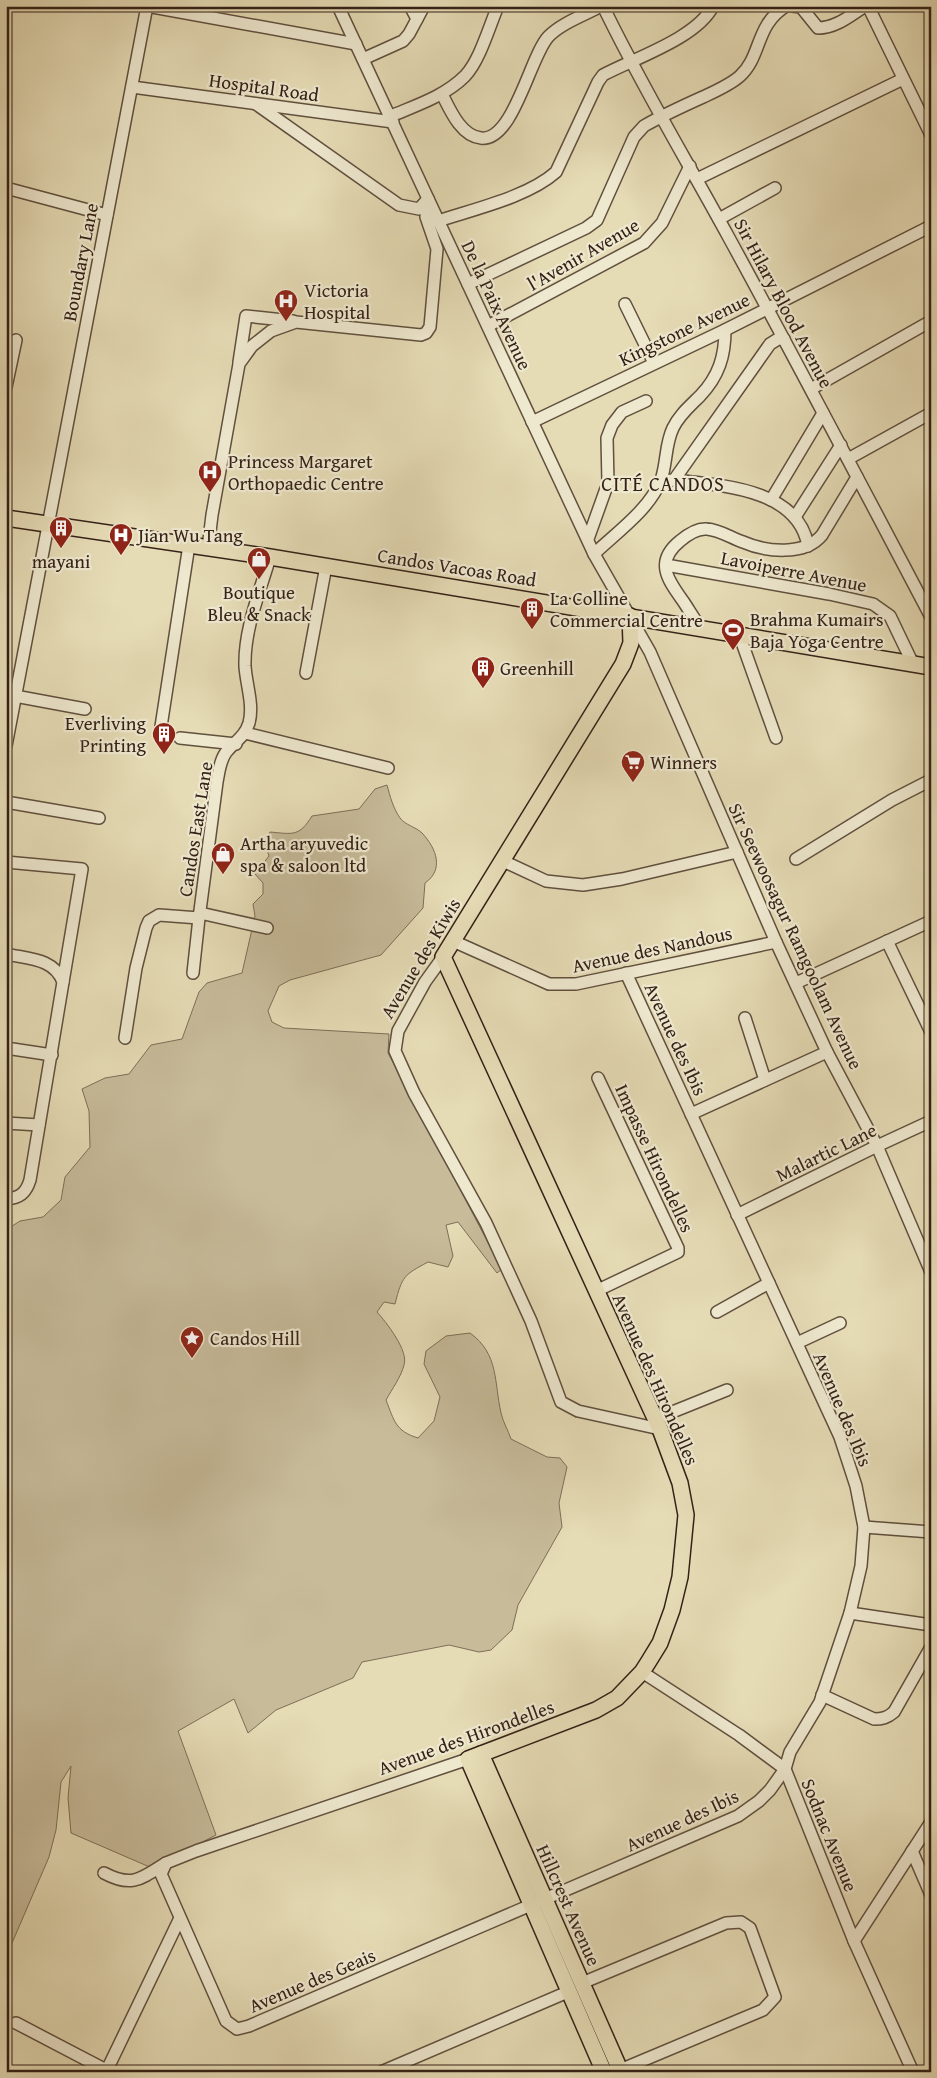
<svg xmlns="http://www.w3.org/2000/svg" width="937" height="2078" viewBox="0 0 937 2078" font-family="'Gentium Book Plus',serif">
<rect width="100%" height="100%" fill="#e5dbb5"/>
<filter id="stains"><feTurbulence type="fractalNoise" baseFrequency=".004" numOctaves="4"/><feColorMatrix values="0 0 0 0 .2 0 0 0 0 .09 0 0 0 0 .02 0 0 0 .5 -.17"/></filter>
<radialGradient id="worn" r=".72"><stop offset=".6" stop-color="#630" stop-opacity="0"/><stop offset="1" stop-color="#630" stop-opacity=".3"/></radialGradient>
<path fill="#c7bb9a" stroke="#7e6e58" d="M387 785C390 796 393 808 400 818 405 825 416 827 422 833 437 849 444 870 425 883L423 908 381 955 290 980 279 986 268 1011 272 1022 284 1028 389 1034 388 1053 502 1269 497 1273 458 1222 446 1225 453 1256 448 1267 428 1262C404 1275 402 1276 395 1304L384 1302 377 1312C386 1322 409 1351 404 1365 401 1377 392 1389 386 1400 394 1420 395 1431 418 1438L434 1421 440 1397 424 1364 426 1351 446 1336 470 1333C499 1354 494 1382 501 1413 503 1422 508 1430 511 1439L547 1457 560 1458 567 1467 559 1503 562 1527 518 1605 512 1630 491 1650 479 1652 449 1645 362 1662 353 1678 276 1710 248 1733 234 1699 178 1731 216 1835 152 1868 71 1833 68 1798 71 1766 61 1782 56 1830 49 1857 6 1957V1230L20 1221 43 1217 61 1200 65 1177 90 1147 89 1111 82 1089 105 1078 129 1074 151 1045 182 1039 199 992 207 983 242 973 255 916 253 904 263 894V883L255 874 269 856 265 844 270 832C293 834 299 837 312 816L359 809 375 789Z"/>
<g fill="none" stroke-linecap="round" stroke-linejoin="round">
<g stroke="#60503e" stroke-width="14">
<g id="minor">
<polyline points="338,6 594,554 650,652 776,942 827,1052 877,1146 931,1272"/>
<polyline points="410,6 417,19"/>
<path d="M603 6C641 85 686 159 728 236 797 362 864 490 931 617"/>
<path d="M792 6 801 7 818 28C836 28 851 15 865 6"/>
<polyline points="868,6 931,135"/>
<polyline points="363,59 403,41 409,34 424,6"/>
<polyline points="132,87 393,122"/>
<path d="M442 94C450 110 461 136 481 138 513 142 530 57 548 37 561 23 585 15 601 6"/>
<polyline points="256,104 399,205 419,209 428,199"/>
<path d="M391 116C417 105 445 96 465 76 480 60 489 27 498 6"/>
<polyline points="697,179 903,79"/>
<polyline points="6,188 107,215"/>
<polyline points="719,219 775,188"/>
<path d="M438 221C474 209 528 197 556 172L598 82 603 75C635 58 697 38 713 6"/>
<path d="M468 284 586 228 597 220 634 137 644 126C663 115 683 106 703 97 716 91 730 85 740 76 762 56 755 25 786 6"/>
<polyline points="625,304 654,363"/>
<polyline points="488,326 644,243 662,223 690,166"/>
<polyline points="239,362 246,316 293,321"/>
<polyline points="6,387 16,340"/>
<polyline points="811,389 931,321"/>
<polyline points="532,422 725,330 931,226"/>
<polyline points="848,459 931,413"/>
<path d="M674 480C719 485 798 488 808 546"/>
<polyline points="660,481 674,480 770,344 778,339 784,339"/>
<polyline points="771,500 823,413"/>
<polyline points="795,517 841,445"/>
<polyline points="588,539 608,483 607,438 612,425 622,412 646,401"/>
<polyline points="208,548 212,515 239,364 252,346 271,331 296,322 421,335 426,333 430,327 437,249 426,217 428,199"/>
<path d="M594 554C617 532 649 510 661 480 667 463 665 444 673 428 679 415 690 406 700 396 719 376 725 356 725 330"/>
<polyline points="666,565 829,594 873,604 890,616 913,664"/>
<path d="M702 630C695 620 689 610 683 601 668 580 654 562 680 541 687 535 697 528 707 529 720 530 731 538 743 542 766 552 805 556 822 535L857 477"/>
<polyline points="740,637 776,738"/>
<polyline points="306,673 326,566"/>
<polyline points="15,696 85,709"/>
<polyline points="160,733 189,545"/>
<polyline points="245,733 388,768"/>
<polyline points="180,738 236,744"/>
<polyline points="6,746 147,6 356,44"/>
<polyline points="6,802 99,818"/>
<polyline points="796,859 892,800 931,780"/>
<polyline points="501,860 546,881 583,885 622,879 737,852"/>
<polyline points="6,862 82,869 63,982"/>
<polyline points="200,913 267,928"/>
<polyline points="453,941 549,984 576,984 776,942"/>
<polyline points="887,941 931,1032"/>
<path d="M6 954C28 959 54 958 63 982L30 1180C26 1193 20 1198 6 1199"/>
<polyline points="443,957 425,982 398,1031 395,1051 414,1093 486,1223 531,1321 561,1402 578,1411 660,1429"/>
<polyline points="193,973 199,918"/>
<polyline points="796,983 931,921"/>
<polyline points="745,1018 765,1080"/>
<path d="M125 1038 136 968 146 928 149 921 159 915 199 918 217 782C219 772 220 758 228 750 236 741 245 736 249 723 254 705 246 684 245 666 244 629 260 592 270 557"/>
<polyline points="6,1048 52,1055"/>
<polyline points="691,1114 827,1052"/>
<polyline points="6,1123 39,1125"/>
<polyline points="737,1215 877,1146 931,1121"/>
<polyline points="596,1291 674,1254 678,1252 678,1248 598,1078"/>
<polyline points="717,1312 769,1283"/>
<polyline points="797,1343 840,1323"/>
<polyline points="655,1419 727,1390"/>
<polyline points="864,1527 931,1532"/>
<polyline points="850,1613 931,1625"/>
<polyline points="642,1672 739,1735 785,1769 854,1941 913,2072"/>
<path d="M822 1695 874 1719C882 1719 887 1718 894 1712L931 1647"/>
<polyline points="468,1759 196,1851 166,1863 161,1874 226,2021 237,2029 249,2026 738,1816 759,1801 770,1790 785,1769 790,1752 820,1702 850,1613 861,1566 864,1527 856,1486 840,1437 626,973"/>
<polyline points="912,1851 931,1895"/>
<path d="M104 1873C132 1888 141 1879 166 1863"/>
<polyline points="854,1941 931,1822"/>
<polyline points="582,1983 726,1923 741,1922 750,1928 775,1997 763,2010 620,2070"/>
<polyline points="16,2023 106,2070"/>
<polyline points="106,2072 180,1918"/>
<polyline points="381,2072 570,1991"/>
</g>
</g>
<g stroke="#342117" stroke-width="18">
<g id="major">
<polyline points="6,518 270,557 931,667"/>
<polyline points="481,1754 621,2072"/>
<polyline points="604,2072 468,1759 596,1710 617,1698 642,1672 649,1661 660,1643 672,1610 680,1577 686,1515 680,1483 660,1429 443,957 623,664 631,643 630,616"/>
</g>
</g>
<use href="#minor" stroke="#eee8cf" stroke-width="11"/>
<use href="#major" stroke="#e5dbb5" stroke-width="15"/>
</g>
<defs>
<g id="hospital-pin" transform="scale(1.25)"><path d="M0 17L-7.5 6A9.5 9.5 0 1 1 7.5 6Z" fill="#8f2418" stroke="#eee8cf"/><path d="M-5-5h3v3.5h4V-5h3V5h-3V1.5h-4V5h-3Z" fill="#fff"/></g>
<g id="building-pin" transform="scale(1.25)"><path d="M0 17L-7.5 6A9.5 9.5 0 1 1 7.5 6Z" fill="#8f2418" stroke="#eee8cf"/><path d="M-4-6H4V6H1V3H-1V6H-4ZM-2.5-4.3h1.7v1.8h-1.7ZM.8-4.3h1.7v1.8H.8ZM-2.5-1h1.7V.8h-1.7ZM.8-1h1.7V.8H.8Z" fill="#fff"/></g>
<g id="shop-pin" transform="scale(1.25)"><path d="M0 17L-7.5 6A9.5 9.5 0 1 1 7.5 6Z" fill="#8f2418" stroke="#eee8cf"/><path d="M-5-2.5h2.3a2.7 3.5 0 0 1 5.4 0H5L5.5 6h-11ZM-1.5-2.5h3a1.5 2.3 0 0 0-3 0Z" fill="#fff"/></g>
<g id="stadium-pin" transform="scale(1.25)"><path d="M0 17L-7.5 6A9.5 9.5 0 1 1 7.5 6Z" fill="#8f2418" stroke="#eee8cf"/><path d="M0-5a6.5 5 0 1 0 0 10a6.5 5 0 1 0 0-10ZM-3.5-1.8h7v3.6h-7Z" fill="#fff"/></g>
<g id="supermarket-pin" transform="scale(1.25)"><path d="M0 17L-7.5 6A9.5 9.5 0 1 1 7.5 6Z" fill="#8f2418" stroke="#eee8cf"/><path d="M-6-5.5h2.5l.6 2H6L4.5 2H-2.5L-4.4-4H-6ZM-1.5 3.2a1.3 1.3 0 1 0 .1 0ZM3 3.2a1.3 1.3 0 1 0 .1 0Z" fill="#fff"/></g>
<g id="sight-pin" transform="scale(1.25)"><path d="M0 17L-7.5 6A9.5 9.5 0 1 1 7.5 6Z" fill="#8f2418" stroke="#eee8cf"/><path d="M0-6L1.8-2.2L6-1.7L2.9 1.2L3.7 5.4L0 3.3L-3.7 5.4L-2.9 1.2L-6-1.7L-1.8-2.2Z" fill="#fff"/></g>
</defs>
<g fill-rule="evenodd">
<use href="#hospital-pin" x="286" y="301"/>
<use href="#hospital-pin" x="210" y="472"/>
<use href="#building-pin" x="61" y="528"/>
<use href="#hospital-pin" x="121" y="535"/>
<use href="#shop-pin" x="259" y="559"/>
<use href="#building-pin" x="532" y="609"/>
<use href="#stadium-pin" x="733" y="630"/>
<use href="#building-pin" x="483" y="668"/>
<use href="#building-pin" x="164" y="734"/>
<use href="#supermarket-pin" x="633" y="762"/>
<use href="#shop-pin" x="223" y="854"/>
<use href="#sight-pin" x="192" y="1338"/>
</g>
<g text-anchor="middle" stroke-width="4.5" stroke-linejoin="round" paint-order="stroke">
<g font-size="19" fill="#342117" stroke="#eee8cf">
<text transform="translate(264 87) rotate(8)" y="7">Hospital Road</text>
<text transform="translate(583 254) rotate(-30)" y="7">l'Avenir Avenue</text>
<text transform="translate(80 262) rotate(-79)" y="7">Boundary Lane</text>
<text transform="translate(784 303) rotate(62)" y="7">Sir Hilary Blood Avenue</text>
<text transform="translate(497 305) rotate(65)" y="7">De la Paix Avenue</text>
<text transform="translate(684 329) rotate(-26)" y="7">Kingstone Avenue</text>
<text transform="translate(457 567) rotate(9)" y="7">Candos Vacoas Road</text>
<text transform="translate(794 571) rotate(11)" y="7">Lavoiperre Avenue</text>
<text transform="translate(195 829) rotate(-81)" y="7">Candos East Lane</text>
<text transform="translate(796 936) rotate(65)" y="7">Sir Seewoosagur Ramgoolam Avenue</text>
<text transform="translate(652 949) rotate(-12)" y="7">Avenue des Nandous</text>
<text transform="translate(420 958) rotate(-59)" y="7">Avenue des Kiwis</text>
<text transform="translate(676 1039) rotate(65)" y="7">Avenue des Ibis</text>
<text transform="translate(826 1152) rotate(-26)" y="7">Malartic Lane</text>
<text transform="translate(655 1158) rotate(65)" y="7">Impasse Hirondelles</text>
<text transform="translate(656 1379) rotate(66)" y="7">Avenue des Hirondelles</text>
<text transform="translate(843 1409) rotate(67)" y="7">Avenue des Ibis</text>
<text transform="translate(466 1737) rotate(-20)" y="7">Avenue des Hirondelles</text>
<text transform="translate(682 1820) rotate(-25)" y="7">Avenue des Ibis</text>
<text transform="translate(830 1835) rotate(68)" y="7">Sodnac Avenue</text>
<text transform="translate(569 1905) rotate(66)" y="7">Hillcrest Avenue</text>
<text transform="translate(312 1980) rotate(-23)" y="7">Avenue des Geais</text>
</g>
<g font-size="19" fill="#342117" stroke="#eee8cf" text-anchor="start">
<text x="304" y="297">Victoria<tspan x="304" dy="22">Hospital</tspan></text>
<text x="228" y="468">Princess Margaret<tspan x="228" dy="22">Orthopaedic Centre</tspan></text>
<text x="138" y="542">Jian Wu Tang</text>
<text x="61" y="568" text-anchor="middle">mayani</text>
<text x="259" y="599" text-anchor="middle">Boutique<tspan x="259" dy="22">Bleu &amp; Snack</tspan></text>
<text x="550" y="605">La Colline<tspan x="550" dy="22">Commercial Centre</tspan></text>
<text x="750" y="626">Brahma Kumairs<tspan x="750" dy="22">Baja Yoga Centre</tspan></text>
<text x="500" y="675">Greenhill</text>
<text x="146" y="730" text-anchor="end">Everliving<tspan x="146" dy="22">Printing</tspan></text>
<text x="650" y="769">Winners</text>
<text x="240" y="850">Artha aryuvedic<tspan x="240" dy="22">spa &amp; saloon ltd</tspan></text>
<text x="210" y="1345">Candos Hill</text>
</g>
<g font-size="20" letter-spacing="1" fill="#342117" stroke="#eee8cf">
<text x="663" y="491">CITÉ CANDOS</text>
</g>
</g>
<rect width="937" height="2078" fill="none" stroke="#e5dbb5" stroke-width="25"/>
<rect x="8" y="8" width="922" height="2063" fill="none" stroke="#342117" stroke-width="2.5"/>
<rect x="12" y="12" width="912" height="2053" fill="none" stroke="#342117"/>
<rect width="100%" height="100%" filter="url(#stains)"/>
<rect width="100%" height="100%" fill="url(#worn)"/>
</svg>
